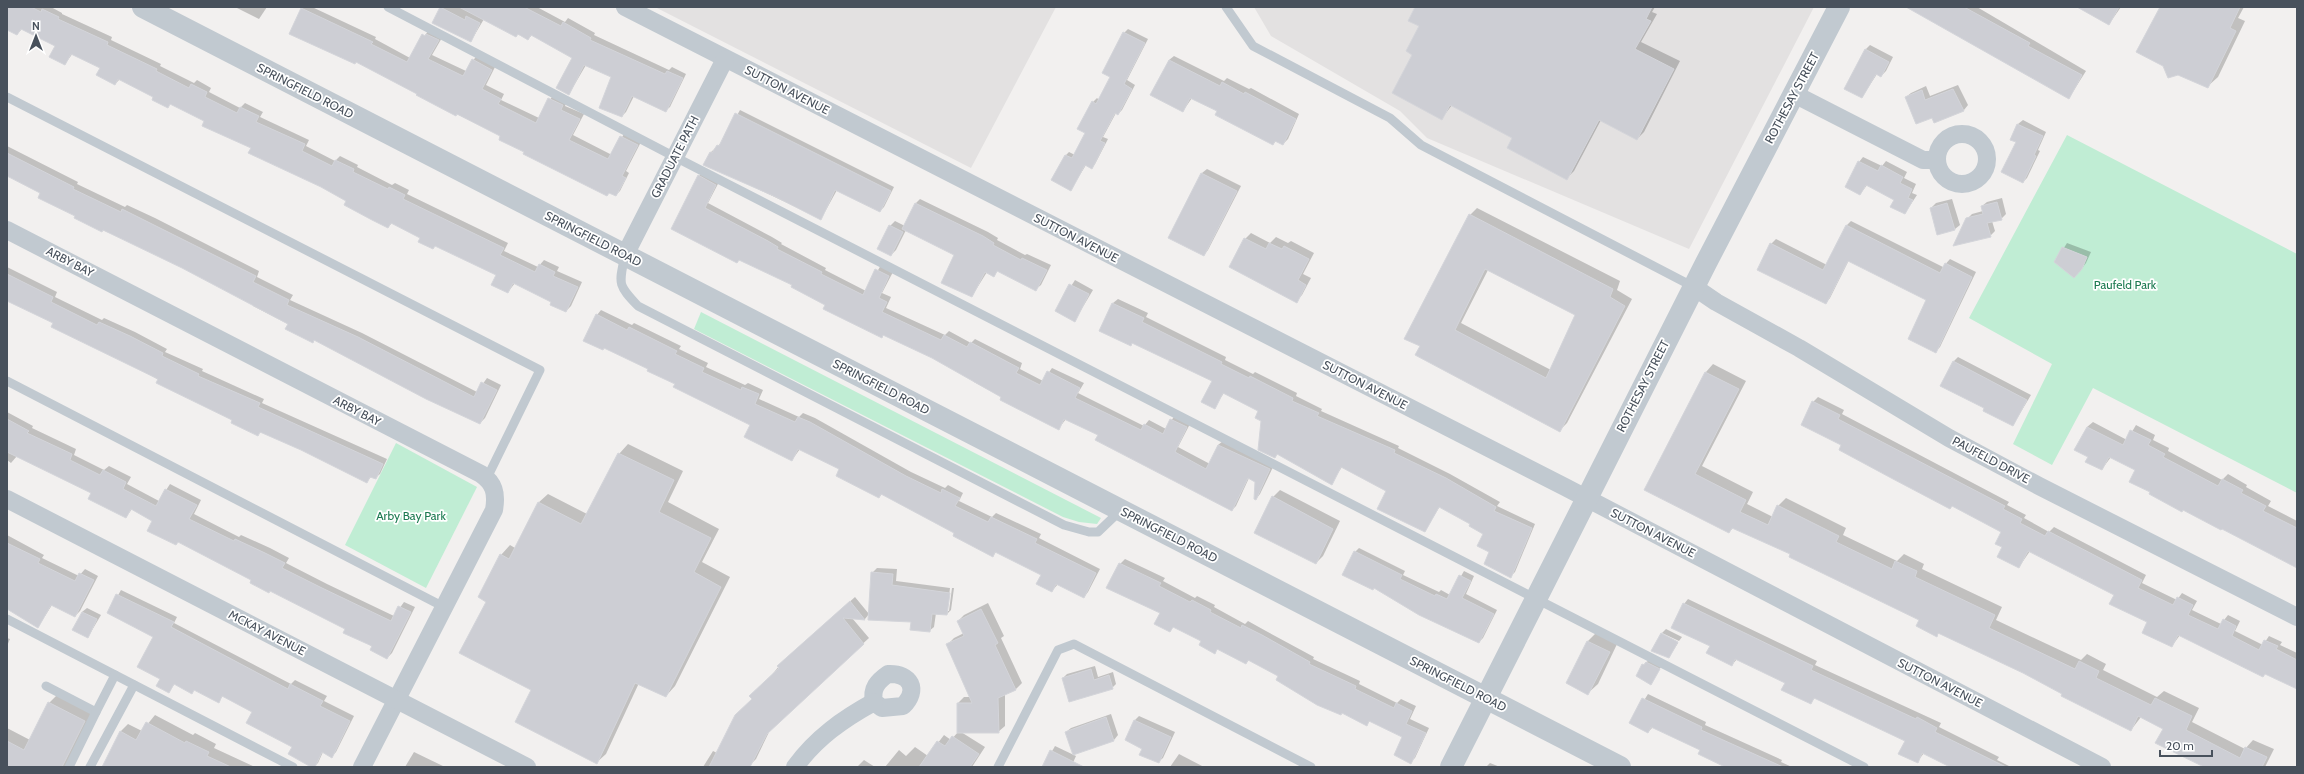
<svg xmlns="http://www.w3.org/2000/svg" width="2304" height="774" viewBox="0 0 2304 774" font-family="Cabin,sans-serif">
<rect width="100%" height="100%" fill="#f2f0ef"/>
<g fill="#e3e1e1">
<polygon points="655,7 1056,7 971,168"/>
<polygon points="1254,7 1814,7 1689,249 1427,138 1400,111 1271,36"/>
</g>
<g fill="#c0edd4">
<polygon points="2067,135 2297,254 2297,493 2093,388 2052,465 2013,444 2052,364 1969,318"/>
<polygon points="701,312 1101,518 1097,524 1079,522 1063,517 694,329"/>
<polygon points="396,443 477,487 426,588 345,545"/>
</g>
<g fill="#0003" fill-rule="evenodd">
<polygon points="7,7 51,7 62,13 62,14 112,37 111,40 161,64 160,66 194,83 197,80 211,88 209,92 240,108 245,103 263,112 260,117 309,140 306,146 335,161 340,156 358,165 357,167 392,185 395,183 409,190 407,194 508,243 504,251 538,267 544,260 559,267 557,271 582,282 571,306 566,311 552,302 515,283 508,292 497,275 392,223 388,227 347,200 206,121 171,103 168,106 155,97 120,79 115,84 101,68 73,53 65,64 56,46 22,29 17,34 7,28"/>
<polygon points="235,7 267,7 259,19"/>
<polygon points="303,7 312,7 376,37 375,39 410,58 428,31 443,36 432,55 466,71 477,55 496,65 486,85 504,94 501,100 539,118 553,95 567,101 565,106 584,114 573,135 612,155 625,132 642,140 626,171 629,173 620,191 616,195 525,151 502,136 436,104 357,61 355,63 302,9"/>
<polygon points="441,7 537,7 565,22 568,18 595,33 594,35 669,70 672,67 686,74 670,107 665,111 634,96 626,112 622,116 613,76 586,65 569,94 573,57 532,35 528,39 484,19 471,41 433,23"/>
<polygon points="1416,7 1655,7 1652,12 1657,14 1641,42 1680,61 1644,132 1637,139 1601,120 1574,171 1567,178 1514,138 1452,105 1442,118 1414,55 1420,26"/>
<polygon points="1916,7 1977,7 2086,71 2069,98"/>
<polygon points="2078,7 2121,7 2109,24"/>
<polygon points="2161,7 2244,7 2238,18 2245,21 2218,77 2208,86"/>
<polygon points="1128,29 1148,39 1127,80 1135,85 1122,110 1118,114 1116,113 1103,137 1108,139 1095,164 1092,168 1086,165 1071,189 1053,180 1066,155 1069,152 1075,155 1087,133 1093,102 1097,98 1099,100 1111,77 1124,33"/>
<polygon points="1870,45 1893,57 1886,71 1881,76 1877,74 1862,97 1845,88 1866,49"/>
<polygon points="1174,56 1224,81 1227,78 1249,89 1251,88 1299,114 1288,139 1283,144 1276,141 1273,144 1219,110 1192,98 1183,111 1152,95 1169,60"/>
<polygon points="1958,85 1968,105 1964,110 1935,121 1932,117 1906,97 1911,93 1926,86 1930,96"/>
<polygon points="740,110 894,187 884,207 880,211 837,190 821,219 722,172 710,153 722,142"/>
<polygon points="2023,120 2046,132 2038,150 2040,151 2027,178 2023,182 2017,142 2011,139 2018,124"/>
<polygon points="7,146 78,182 77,184 125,207 127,205 155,218 259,271 257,277 293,295 290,300 362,333 477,392 487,378 501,385 485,418 480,423 253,306 254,304 144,248 75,218 76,215 42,193 7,175"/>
<polygon points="1863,157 1882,166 1886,161 1907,172 1904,178 1916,184 1912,193 1917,195 1905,213 1895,199 1868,184 1860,194 1859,162"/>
<polygon points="1207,169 1241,186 1208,250 1204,255 1169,237 1202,173"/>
<polygon points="703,172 720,180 708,203 772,237 782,243 781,244 826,268 825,270 866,291 881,265 893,272 882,293 891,297 886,308 945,335 949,331 971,343 975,339 1022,363 1020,369 1043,381 1052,368 1084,383 1078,393 1144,426 1149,420 1166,429 1175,415 1191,422 1178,447 1210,464 1218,445 1223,441 1274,465 1260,494 1256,499 1256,481 1249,478 1236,506 1232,510 1099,435 1066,419 1059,428 974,382 975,380 933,357 884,334 882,336 793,284 672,229 699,176"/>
<polygon points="2002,198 2006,214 2001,219 1992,221 1995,231 1990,236 1967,219 1972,214 1983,211 1982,206 1987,202"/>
<polygon points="920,199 988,232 998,238 997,240 1025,255 1027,254 1051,265 1041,285 1036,289 998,270 994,276 987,272 972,296 956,254 906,230 896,250 891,255 890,226 895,221 905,226 916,203"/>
<polygon points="1952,199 1960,225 1955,229 1938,233 1931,208 1936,203"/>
<path d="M1477 208 1620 281 1617 290 1632 299 1567 423 1560 430 1421 346 1470 215ZM1488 270 1576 315 1551 370 1461 323Z"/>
<polygon points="1851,221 1943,267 1950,259 1976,272 1940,347 1936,351 1928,300 1849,260 1830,298 1826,303 1771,244 1776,239 1827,265 1847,225"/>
<polygon points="1251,233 1270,243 1276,237 1288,243 1291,241 1314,253 1303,274 1311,278 1302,295 1296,301 1245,239"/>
<polygon points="2067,243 2091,252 2086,263 2079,272 2055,262"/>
<polygon points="7,267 57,292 55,297 102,320 104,318 135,332 167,349 165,352 203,369 202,371 264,399 262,403 387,459 380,474 375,478 372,476 367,481 302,449 261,432 258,434 7,297"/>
<polygon points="1075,280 1093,290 1075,320 1056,310"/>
<polygon points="1118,299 1148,313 1146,317 1226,357 1225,360 1253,374 1255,372 1297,393 1296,396 1322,409 1321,411 1399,446 1398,448 1450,474 1500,502 1497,506 1535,524 1515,572 1511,576 1490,552 1485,534 1471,523 1440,506 1425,531 1387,491 1342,467 1331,483 1278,453 1275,457 1260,411 1224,393 1214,407 1213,381 1133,342 1101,330 1113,303"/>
<polygon points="601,310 632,325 634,323 681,346 679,349 708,363 706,367 745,385 748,383 763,390 759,399 799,417 803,413 815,418 911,472 945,488 948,485 963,493 959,501 992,517 996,513 1041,534 1039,538 1100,569 1088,592 1084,597 1058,584 1052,591 1043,574 997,551 993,556 955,533 882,494 879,497 840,469 800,449 792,460 751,424 649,369 605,347 603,349 597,315"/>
<polygon points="1958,357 2031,395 2013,425 1986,408 1942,386 1954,361"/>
<polygon points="1713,364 1746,381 1702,466 1753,492 1747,504 1773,517 1778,506 1786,498 1846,528 1843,535 1897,561 1904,554 1924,564 1922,569 2002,607 1996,620 2081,660 2087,654 2106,664 2103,670 2157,697 2164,691 2199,708 2192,722 2245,749 2253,740 2274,749 2265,767 2206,767 2164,728 2141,717 2131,730 2023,672 1939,633 1936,636 1920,619 1792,554 1734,527 1729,532 1645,489 1706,372"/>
<polygon points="1818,397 1844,410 1842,414 2009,502 2007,505 2026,515 2024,518 2049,532 2054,527 2146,575 2142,583 2177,600 2182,593 2197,601 2192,610 2221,624 2228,615 2240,621 2235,631 2263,645 2269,636 2282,642 2280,645 2297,653 2297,688 2180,635 2172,646 2148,622 2115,594 2030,551 2019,567 2004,547 2003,531 1953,505 1950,508 1842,445 1813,402"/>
<polygon points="7,412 33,426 32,428 76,449 74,455 104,470 109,466 131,477 127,484 159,501 170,484 201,500 194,514 239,537 241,535 270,548 289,558 286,563 327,584 394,616 404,602 415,607 392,653 387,658 347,628 179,541 176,544 154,520 132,509 126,517 92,493 17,456 11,463 7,460"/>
<polygon points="2093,422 2127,440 2136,425 2155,435 2153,440 2169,448 2168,451 2222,480 2228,474 2247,485 2246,487 2271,501 2268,506 2297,521 2297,566 2151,492 2137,469 2111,457 2102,469 2089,457 2087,427"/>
<polygon points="628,444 683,471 668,502 719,529 702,562 730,577 675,686 666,696 639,683 606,754 596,763 532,689 487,602 501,555 510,545 515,548 538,503 548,494 587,514 619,454"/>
<polygon points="1280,490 1340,521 1323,556 1316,563 1273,497"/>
<polygon points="7,535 44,555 42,558 79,576 85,569 98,576 80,611 75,616 52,605 38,627 7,608"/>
<polygon points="1359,548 1405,571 1403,575 1439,592 1441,590 1450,595 1464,571 1474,576 1466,594 1497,610 1483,638 1479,642 1375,587 1373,589 1355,552"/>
<polygon points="1125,559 1165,578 1163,581 1195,598 1197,596 1215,605 1214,607 1245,624 1248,621 1266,631 1314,657 1313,659 1360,681 1359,684 1397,703 1401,699 1416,706 1410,719 1429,728 1415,758 1410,762 1404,737 1371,720 1367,724 1249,660 1246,663 1219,648 1214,652 1202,641 1174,626 1170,631 1161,613 1120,564"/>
<polygon points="877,568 897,569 896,581 950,588 947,611 949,611 952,588 954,588 951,610 947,614 936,613 934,627 929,631 912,621 869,614 865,619 852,618 869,638 771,728 756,759 751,764 732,767 703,767 713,751 717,753 753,699 783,661 855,597 869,614 872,573"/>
<polygon points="121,590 177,617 174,623 291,684 295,680 327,696 324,701 354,716 336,752 332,756 323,752 318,763 313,767 293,746 253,712 223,696 218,701 195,689 192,692 175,683 169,692 161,678 155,636 108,613"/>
<polygon points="1688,599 1817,661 1815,665 1941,723 1939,727 1999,757 1997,760 2011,767 1948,767 1948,765 1924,753 1917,762 1906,740 1815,698 1811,702 1786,683 1737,659 1732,665 1711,646 1684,604"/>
<polygon points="988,603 1004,636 1001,638 1022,683 1016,689 1005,694 1005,726 998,732 961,732 985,747 972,767 885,767 899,750 906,756 915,747 928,756 944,735 951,740 958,732 958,703 964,697 970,697 947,645 954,638 964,633 958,621 964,615"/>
<polygon points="87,608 101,615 88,637 82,612"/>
<polygon points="1666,629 1682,637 1679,641 1662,633"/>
<polygon points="1597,632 1618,642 1598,684 1588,693 1567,683 1588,641"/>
<polygon points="1662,635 1678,643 1669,657 1653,651"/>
<polygon points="7,638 10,639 7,646"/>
<polygon points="1649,660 1661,667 1651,683 1643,665"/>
<polygon points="1095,666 1098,677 1113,672 1116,684 1112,688 1063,678 1067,674"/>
<polygon points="58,694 93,712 65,767 7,767 7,728 30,740 49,703"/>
<polygon points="1648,694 1706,722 1705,725 1782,760 1781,762 1792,767 1730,767 1701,750 1653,727 1648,732 1630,723"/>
<polygon points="1111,714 1118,735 1114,740 1074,754 1066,732 1071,728"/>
<polygon points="155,715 193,735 195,733 216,744 214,748 255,767 103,767 120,732 128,724 142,731"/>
<polygon points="1139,716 1175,732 1163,758 1158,762 1144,748 1126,740 1135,720"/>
<polygon points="1055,746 1076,756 1071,767 1043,767"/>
<polygon points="414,752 445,767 405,767"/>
<polygon points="1179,754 1204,767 1170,767"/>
<polygon points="864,760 875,767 857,767"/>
<polygon points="1490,763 1500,767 1486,767"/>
</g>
<g fill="#cdced4" stroke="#d4d5da" fill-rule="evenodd">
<polygon points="7,7 31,7 41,12 42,9 59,17 58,19 108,42 107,45 157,69 156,71 189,88 191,84 207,92 205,97 237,113 240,107 259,116 256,122 305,144 302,151 332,166 335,160 354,169 353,172 388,189 389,187 405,195 403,199 504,248 500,255 535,272 539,264 555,272 553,276 578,287 566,312 550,305 551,302 513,283 508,293 491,285 496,275 435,246 433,249 418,242 420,238 391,223 388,228 372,220 344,205 346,201 321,187 248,153 251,148 202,126 204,121 170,104 168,108 152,100 153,97 118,79 115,85 96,75 100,68 71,54 65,65 49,57 55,46 21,29 17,35 7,30"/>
<polygon points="440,7 465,20 466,16 480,23 471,42 432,23"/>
<polygon points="459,7 524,7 561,26 563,22 591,38 590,40 665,74 667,71 683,78 666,112 632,96 622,117 599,108 611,77 584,65 569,95 556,88 572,58 531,35 528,40 518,34 516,37"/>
<polygon points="1415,7 1652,7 1646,19 1651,21 1635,49 1674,69 1637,140 1599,120 1567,180 1507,148 1512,138 1450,105 1442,120 1392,93 1412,55 1406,51 1419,26 1408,21"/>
<polygon points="1906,7 1964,7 2030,43 2028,46 2082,75 2069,99"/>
<polygon points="2077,7 2119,7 2109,25"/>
<polygon points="2160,7 2240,7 2230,28 2236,31 2208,88 2178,75 2168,78 2163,66 2136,52"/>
<polygon points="301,8 373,42 371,44 407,62 422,34 425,36 426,34 439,40 428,59 463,76 472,59 492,70 482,89 501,99 498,104 536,123 548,98 563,105 561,110 580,119 569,140 608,159 620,136 638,145 622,176 626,178 616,196 609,193 607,196 523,154 524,152 499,140 500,136 457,114 456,116 435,105 416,95 417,94 356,62 355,64 289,34"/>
<polygon points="1123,32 1145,43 1124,84 1132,89 1118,115 1115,113 1100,141 1105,143 1092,169 1085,165 1071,191 1051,180 1065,155 1072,158 1085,133 1077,129 1092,101 1096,104 1110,77 1102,73"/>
<polygon points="1865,49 1889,62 1881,77 1876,74 1862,98 1844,89"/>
<polygon points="1169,60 1220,86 1222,82 1244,94 1245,92 1296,119 1283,145 1275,141 1273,145 1215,115 1217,111 1190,98 1183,112 1150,95"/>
<polygon points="1953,89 1964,111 1934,123 1932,118 1916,124 1905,97 1922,90 1925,100"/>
<polygon points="735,113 891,191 880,212 835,190 821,220 776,197 703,165 710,152 712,153 717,145 719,146"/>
<polygon points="2017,124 2043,136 2034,155 2036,156 2023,183 2001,172 2016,142 2010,140"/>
<polygon points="7,153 74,187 73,189 121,212 122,209 256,276 253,282 289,300 287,305 358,337 474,397 481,382 497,390 480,424 426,399 314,340 313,343 285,329 288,324 182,268 103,230 102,232 74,218 75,216 38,198 40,193 7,176"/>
<polygon points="1858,161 1878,171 1881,165 1903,177 1900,183 1912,189 1908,198 1913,200 1905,214 1890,207 1894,200 1866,185 1860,195 1845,187"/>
<polygon points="1201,173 1237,191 1204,256 1168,238"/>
<polygon points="698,175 716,185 705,208 768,241 778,247 777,249 822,272 821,274 863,295 875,269 889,276 879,298 887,302 882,312 941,340 944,335 967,347 970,342 1019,368 1016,373 1040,385 1047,371 1080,388 1075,398 1141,430 1144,424 1163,434 1170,419 1187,427 1175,452 1206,469 1218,445 1270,469 1256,500 1254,499 1255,482 1248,478 1232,511 1095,440 1098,435 1064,419 1059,430 1000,400 1001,397 932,358 883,335 882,338 823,309 825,305 791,287 792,285 739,260 737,263 671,229"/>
<polygon points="1997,202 2002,220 1987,223 1991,237 1953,246 1966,218 1983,214 1981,206"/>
<polygon points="915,203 983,236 994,243 993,245 1021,260 1022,258 1047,270 1036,291 997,271 994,277 985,272 972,297 941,283 954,255 902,229"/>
<polygon points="1947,203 1955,230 1937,235 1930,208"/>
<path d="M1469 214 1613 289 1610 297 1625 306 1560 432 1415 355 1420 346 1404 339ZM1485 269 1575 315 1546 378 1455 330Z"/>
<polygon points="889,225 903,232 891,256 877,249"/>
<polygon points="1846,225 1940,273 1945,263 1972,277 1936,353 1908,339 1926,300 1848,261 1826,304 1757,270 1770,243 1823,270"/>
<polygon points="1244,238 1266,249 1269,243 1282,249 1284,246 1309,259 1298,280 1306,285 1297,303 1229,267"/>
<polygon points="2062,247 2087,257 2082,269 2074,278 2054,262"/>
<polygon points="7,274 53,297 51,302 97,325 99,322 130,336 163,353 162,356 199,374 198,376 260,403 258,407 383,464 376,479 370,477 367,483 301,450 260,432 258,436 231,423 232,420 156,383 158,379 51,327 53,323 7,301"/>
<polygon points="1069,284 1089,294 1075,322 1055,311"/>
<polygon points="1112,303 1144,318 1142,322 1222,362 1221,364 1249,378 1250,376 1293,398 1292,401 1319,413 1317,416 1395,450 1394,453 1446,478 1496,507 1494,511 1532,528 1511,578 1484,564 1489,552 1477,546 1483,534 1469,526 1470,524 1439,507 1425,532 1377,509 1386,491 1341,467 1332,485 1277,454 1275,458 1258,450 1261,421 1255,418 1258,411 1223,393 1215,409 1201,402 1212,381 1132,343 1131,346 1099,331"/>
<polygon points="596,314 627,330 629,327 677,351 675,354 704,368 702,372 741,390 742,387 759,394 755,404 795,422 798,417 810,422 906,476 941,493 942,489 960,498 955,506 988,522 991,517 1037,539 1035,543 1096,573 1084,598 1056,584 1052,592 1036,584 1041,575 995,552 993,557 953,536 954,533 881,494 879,498 836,476 839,469 798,449 792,461 744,437 750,425 673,387 675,384 647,371 648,369 604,348 603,350 583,341"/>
<polygon points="1953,361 2027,400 2013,426 1983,411 1984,408 1940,386"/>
<polygon points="1705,372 1739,389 1695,474 1746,500 1740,512 1768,525 1777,505 1839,536 1836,542 1892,569 1895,561 1917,571 1915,577 1995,615 1989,628 2075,669 2079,661 2099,671 2096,678 2151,705 2155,698 2192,716 2186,730 2240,758 2245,747 2267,757 2262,767 2204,767 2155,743 2163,729 2138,716 2131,731 2061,696 2062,694 2023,673 1938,633 1937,637 1916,626 1919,620 1789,557 1790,554 1732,528 1729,533 1644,490"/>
<polygon points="1812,401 1840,415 1838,419 2005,506 2003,509 2022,519 2020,523 2045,536 2048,531 2142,580 2138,588 2173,605 2177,597 2193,605 2188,615 2218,629 2223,619 2236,626 2232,636 2259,650 2264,640 2278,646 2276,649 2297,660 2297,689 2265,674 2263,677 2178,635 2172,647 2142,633 2147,622 2109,604 2114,595 2028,551 2019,568 1997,557 2002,547 1995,544 2001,532 1952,506 1950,509 1893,479 1839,450 1841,445 1801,425"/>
<polygon points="7,419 29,431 27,433 72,454 70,460 100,475 103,470 126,482 123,489 156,506 165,489 197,505 189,519 234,541 235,539 265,553 285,563 282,568 322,588 391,621 398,606 411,612 387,659 370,650 372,646 343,633 345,629 270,591 269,593 250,583 251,580 178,542 176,545 147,531 152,521 131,509 126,518 88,499 91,493 7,452"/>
<polygon points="2087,427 2123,445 2130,430 2151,440 2148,445 2165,454 2163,457 2218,486 2222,479 2243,490 2241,493 2266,506 2263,511 2297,528 2297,568 2222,529 2221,530 2183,510 2182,512 2149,494 2150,492 2129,482 2135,470 2109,457 2102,470 2085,462 2088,457 2074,450"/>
<polygon points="618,453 674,480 659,512 711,538 694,572 721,587 666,697 635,683 597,764 515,722 531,690 459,653 486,602 478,597 500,554 509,559 538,502 581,524"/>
<polygon points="1272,496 1333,529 1316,564 1254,533"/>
<polygon points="7,543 40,559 38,563 75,581 79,573 94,580 75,617 51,605 38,628 7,609"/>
<polygon points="1354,551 1402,575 1400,579 1435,596 1436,594 1447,599 1459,575 1471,581 1462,598 1494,614 1479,643 1419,615 1374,588 1373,590 1342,575"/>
<polygon points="1119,563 1161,583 1159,586 1190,602 1192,600 1211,610 1210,612 1241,628 1242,625 1262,635 1310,662 1309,664 1356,686 1355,689 1394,708 1396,703 1412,711 1406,724 1426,733 1411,764 1394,755 1402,737 1369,721 1367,726 1342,713 1341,715 1317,705 1276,680 1278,676 1248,660 1246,664 1217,649 1215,654 1199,645 1201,641 1173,627 1170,632 1154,624 1160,613 1106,588"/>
<polygon points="871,572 893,574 892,585 950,593 947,615 932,614 930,632 910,630 911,622 868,620"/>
<polygon points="116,594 174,622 171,627 269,679 288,689 290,684 323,701 320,706 350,721 332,758 322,752 315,767 311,767 288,754 292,747 246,723 252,712 222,696 219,703 194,690 192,694 174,684 169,693 156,686 160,679 137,667 153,637 107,613"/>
<polygon points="850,601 865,620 843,618 864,644 767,734 750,767 709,767 735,715 752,699 749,696 779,668 777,666"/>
<polygon points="1683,603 1813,666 1811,670 1916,719 1917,717 1937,728 1935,732 2006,767 1950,767 1922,753 1918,763 1898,754 1905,741 1814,698 1811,704 1781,690 1785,683 1735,659 1732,666 1706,653 1710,646 1671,628"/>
<polygon points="981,609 998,643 995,645 1016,690 998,698 999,733 957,733 957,703 972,703 946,644 964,636 957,621"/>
<polygon points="82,612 97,619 88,638 72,630"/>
<polygon points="1661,633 1678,642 1669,658 1651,651"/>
<polygon points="1587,641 1610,652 1588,695 1566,683"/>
<polygon points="1646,662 1660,669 1651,685 1636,676 1642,664 1644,665"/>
<polygon points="1091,669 1094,680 1109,675 1113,689 1069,702 1062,678"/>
<polygon points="1642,698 1702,727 1701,730 1783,767 1725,767 1698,754 1700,750 1651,727 1648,733 1629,723"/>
<polygon points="48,702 85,721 62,767 7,767 7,741 24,750"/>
<polygon points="1106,717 1114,741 1073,755 1065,732"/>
<polygon points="1134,720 1171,737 1159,763 1139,755 1142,749 1125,740"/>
<polygon points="146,722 185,743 186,741 209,752 207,756 231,767 102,767 120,731 136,740"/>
<polygon points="952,736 979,754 970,767 919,767 937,741 945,746"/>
<polygon points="1050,750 1084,767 1042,767"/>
</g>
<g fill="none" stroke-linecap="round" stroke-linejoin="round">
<g stroke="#c1c9d0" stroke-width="9">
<polyline points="388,7 675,157 1864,767"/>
<polyline points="1226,7 1253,46 1390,118 1421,145 1694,287"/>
<polyline points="7,97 540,370 487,478"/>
<path d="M625 255C619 284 617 284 638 306L1064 525 1089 532H1098L1121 510"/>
<polyline points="7,381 444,607"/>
<polyline points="7,619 293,767"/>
<polyline points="46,686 96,712 69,767"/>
<polyline points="96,712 115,675"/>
<polyline points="90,767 134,685"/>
<polyline points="998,767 1058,650 1074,644 1311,767"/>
</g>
<g stroke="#c1c9d0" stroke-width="18">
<polyline points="625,7 1565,487 2102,767"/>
<polyline points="1794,94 1923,160 1936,160"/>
<circle cx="1962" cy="159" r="25"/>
<path d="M7 230 481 474C494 483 497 493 494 510L362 767"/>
<polyline points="625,255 725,59"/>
<polyline points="1694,287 1716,302 1799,348 1949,438 2039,486 2297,617"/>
<polyline points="7,499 527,767"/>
<path d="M888 674C911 673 919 690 903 706L882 708 874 702C871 688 878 681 888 674Z"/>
<path d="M795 767C816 738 843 719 874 702"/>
</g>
<g stroke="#c1c9d0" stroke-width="22">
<polyline points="143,7 1620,767"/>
<polyline points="1451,767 1706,263 1839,7"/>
</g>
</g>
<g text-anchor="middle" stroke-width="3.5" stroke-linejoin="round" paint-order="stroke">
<g font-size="12" fill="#48515c" stroke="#fff">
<text transform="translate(787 90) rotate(27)" y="4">SUTTON AVENUE</text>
<text transform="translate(305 91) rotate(27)" y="4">SPRINGFIELD ROAD</text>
<text transform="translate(1792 98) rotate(-62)" y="4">ROTHESAY STREET</text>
<text transform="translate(675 157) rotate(-63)" y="4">GRADUATE PATH</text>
<text transform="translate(1076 238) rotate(27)" y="4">SUTTON AVENUE</text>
<text transform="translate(593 239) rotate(27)" y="4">SPRINGFIELD ROAD</text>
<text transform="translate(70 262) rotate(27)" y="4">ARBY BAY</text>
<text transform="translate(1365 385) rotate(27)" y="4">SUTTON AVENUE</text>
<text transform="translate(1643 386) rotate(-63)" y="4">ROTHESAY STREET</text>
<text transform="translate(881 387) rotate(27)" y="4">SPRINGFIELD ROAD</text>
<text transform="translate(357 411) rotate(27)" y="4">ARBY BAY</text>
<text transform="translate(1991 460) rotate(28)" y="4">PAUFELD DRIVE</text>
<text transform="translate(1653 533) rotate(27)" y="4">SUTTON AVENUE</text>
<text transform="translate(1169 535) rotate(27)" y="4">SPRINGFIELD ROAD</text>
<text transform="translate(267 633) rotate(27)" y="4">MCKAY AVENUE</text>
<text transform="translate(1940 683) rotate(27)" y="4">SUTTON AVENUE</text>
<text transform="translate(1458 684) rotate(27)" y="4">SPRINGFIELD ROAD</text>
</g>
<g font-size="12" fill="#1c7a51" stroke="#fff">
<text x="2125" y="289">Paufeld Park</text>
<text x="411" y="520">Arby Bay Park</text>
</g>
</g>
<rect width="2304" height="774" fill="none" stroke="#48515c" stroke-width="16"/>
<g transform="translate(36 36)" stroke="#ffffff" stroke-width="3" paint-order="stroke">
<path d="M0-3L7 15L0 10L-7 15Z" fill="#48515c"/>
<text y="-6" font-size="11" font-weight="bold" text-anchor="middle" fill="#48515c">N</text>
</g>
<path d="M2160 750v6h52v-6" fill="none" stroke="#48515c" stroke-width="2"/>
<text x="2166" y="750" font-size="12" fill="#48515c" stroke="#ffffff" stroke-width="3" paint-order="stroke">20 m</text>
</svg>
